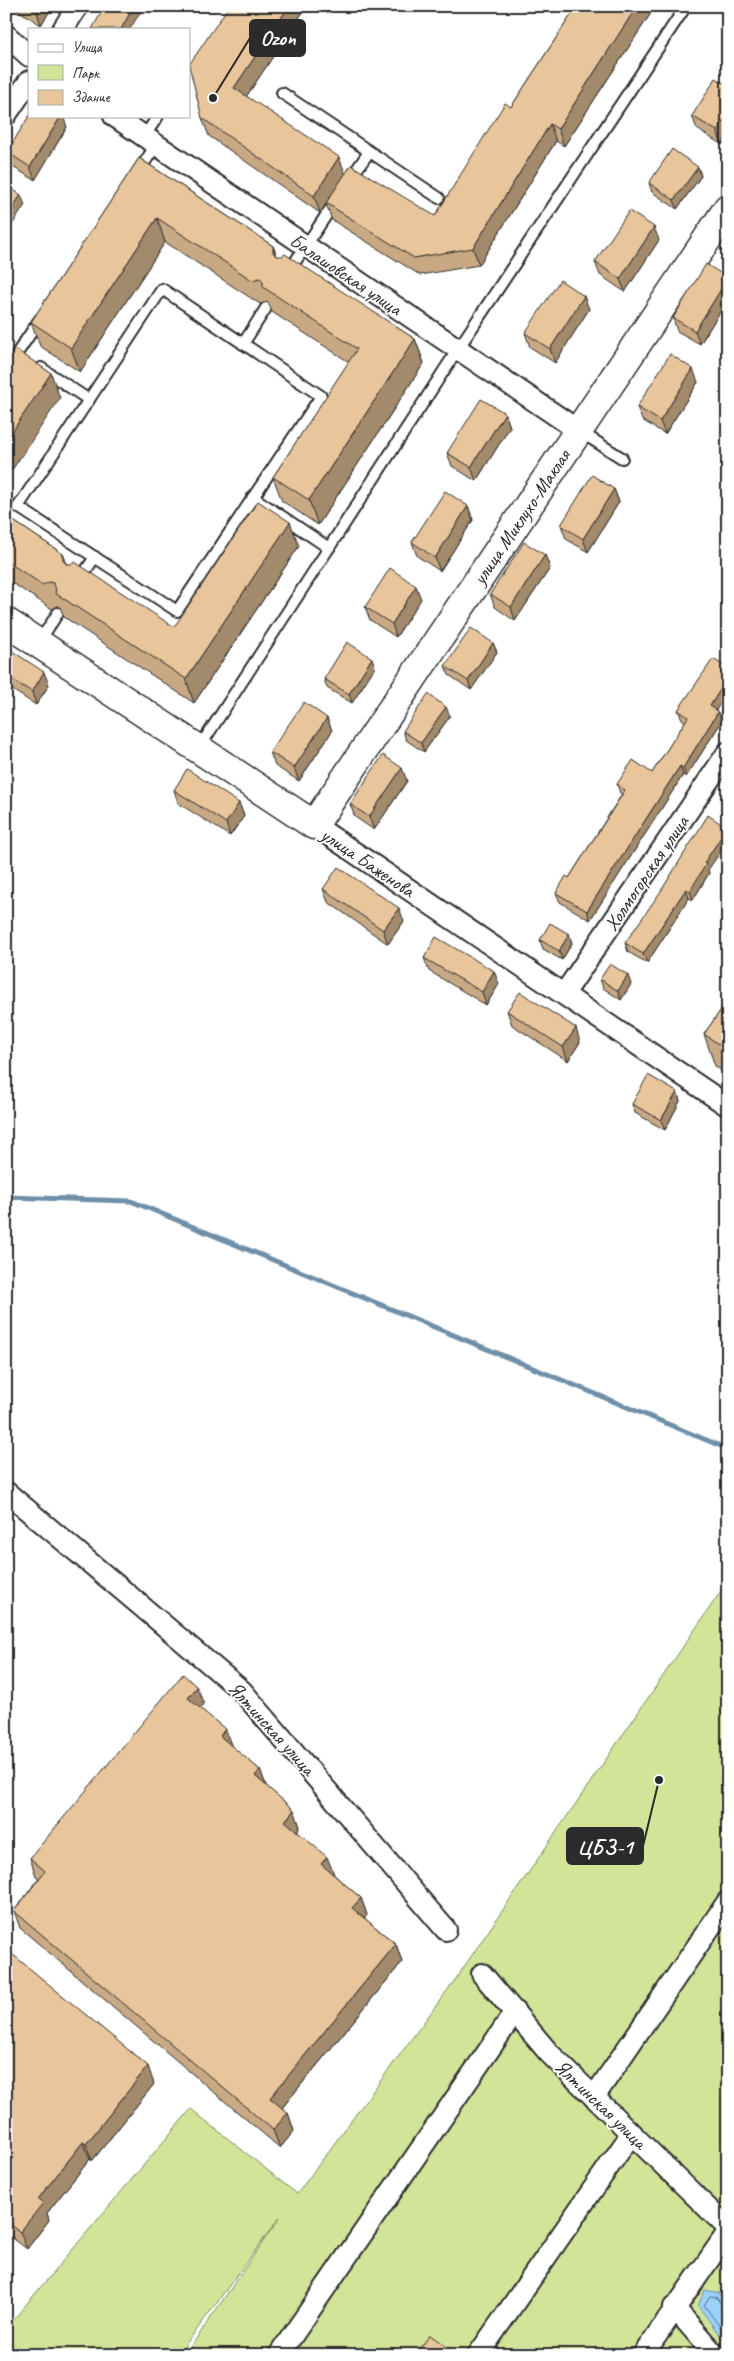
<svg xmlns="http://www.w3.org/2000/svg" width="734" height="2361" viewBox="0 0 734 2361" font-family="Caveat,sans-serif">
<rect width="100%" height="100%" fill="#fff"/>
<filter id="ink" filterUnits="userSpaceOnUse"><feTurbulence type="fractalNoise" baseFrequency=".02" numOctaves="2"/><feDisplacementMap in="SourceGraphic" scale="10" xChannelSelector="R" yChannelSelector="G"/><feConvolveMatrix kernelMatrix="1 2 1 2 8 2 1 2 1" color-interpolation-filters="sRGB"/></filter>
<g filter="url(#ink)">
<polygon fill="#d1e498" stroke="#7e8862" points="728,1581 728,2355 185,2355 280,2217 178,2355 6,2355 6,2315 13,2320 191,2109 297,2194 455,1980"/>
<polygon fill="#9bd2fa" stroke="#6e8fa7" points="705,2290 719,2293 728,2306 728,2346 698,2306"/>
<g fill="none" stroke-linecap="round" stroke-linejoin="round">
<polyline stroke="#586e7e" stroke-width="1" points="728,2308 722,2306 716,2297 710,2296 704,2305 728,2338"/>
<polyline stroke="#6e8fa7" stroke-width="5" points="6,1197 131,1201 728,1449"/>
<g stroke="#2b2b2b" stroke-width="14">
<g id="lane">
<polyline points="282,93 439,198"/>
<polyline points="144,137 158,116"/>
<polyline points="137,174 156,145"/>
<polyline points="350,179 369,152"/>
<polyline points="289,271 335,202"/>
<polygon points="162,289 321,396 177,611 18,507"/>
<polyline points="243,344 266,308"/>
<polyline points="41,368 89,400"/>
<polyline points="6,370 40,319"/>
<polyline points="579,431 622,458"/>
<polyline points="253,497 329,548"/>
<polyline points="80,579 95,557"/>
<polyline points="39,642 58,613"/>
<polyline points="199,748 458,349 686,6"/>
</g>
</g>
<g stroke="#2b2b2b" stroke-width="24">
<g id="street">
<polyline points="63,29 78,6"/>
<polyline points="6,35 29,56"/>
<polyline points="6,115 29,81"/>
<polyline points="114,116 579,431"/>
<polyline points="314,825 728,1106"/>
<polyline points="564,994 728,752"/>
<polyline points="6,1492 242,1691 446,1930"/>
<polyline points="482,1974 549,2053 728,2228"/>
<polyline points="594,2097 728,1901"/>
<polyline points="674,2307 715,2355"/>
<polyline points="279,2355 515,2012"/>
<polyline points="478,2355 632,2133"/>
<polyline points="643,2355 728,2232"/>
</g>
</g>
<g stroke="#2b2b2b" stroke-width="31">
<polyline id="secondary" points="6,622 314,825 728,208"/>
</g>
<use href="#lane" stroke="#fff" stroke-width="10"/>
<use href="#street" stroke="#fff" stroke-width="20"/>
<use href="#secondary" stroke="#fff" stroke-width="28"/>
</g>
<g fill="#c8a984" stroke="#2b2b2b">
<polygon points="17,6 53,6 41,25 19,11"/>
<polygon points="229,6 307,6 246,96 345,174 435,216 511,107 577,6 649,6 651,13 564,146 556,141 479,265 420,275 332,220 326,204 320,213 209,136 202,118"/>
<polygon points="728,86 728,135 722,145 697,129 692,116"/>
<polygon points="67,127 35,180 11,166 7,152"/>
<polygon points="139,158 273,246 277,256 415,339 424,363 318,525 282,501 273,477 349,362 272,312 268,302 260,304 165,242 80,372 40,346 31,322"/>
<polygon points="698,167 701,176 677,209 652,192 649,183"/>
<polygon points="659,240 625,292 600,275 595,262"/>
<polygon points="728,278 728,299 700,344 677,331 673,318"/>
<polygon points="589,309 555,363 530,347 525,333"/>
<polygon points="698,382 665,434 642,420 637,407"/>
<polygon points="505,413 510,427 476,481 452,466 447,453"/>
<polygon points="614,489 619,502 588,552 566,539 561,525"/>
<polygon points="468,506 473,520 440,571 417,556 412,542"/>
<polygon points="6,516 63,554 67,564 174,627 299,546 194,703 64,617 60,607 58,606 52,609 6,579"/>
<polygon points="545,555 550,568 515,621 495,607 490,594"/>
<polygon points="421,599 396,637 370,620 365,607"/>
<polygon points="728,630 728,645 724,636"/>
<polygon points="493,643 497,652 471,690 449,675 445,666"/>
<polygon points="6,647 49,685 36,705 6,686"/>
<polygon points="375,667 352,703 327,688 324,679"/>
<polygon points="678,710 716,710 722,721 686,777 683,775 590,920 560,902 556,893 569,878 622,794 620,793 617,784 652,773 685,722 682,719"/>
<polygon points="450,716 424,752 406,740 403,731"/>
<polygon points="327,718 332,731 299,781 275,766 270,752"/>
<polygon points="407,781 374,830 355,817 350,804"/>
<polygon points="728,788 728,805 727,804 723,795"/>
<polygon points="174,790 239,803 244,816 230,836 178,803"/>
<polygon points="708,870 709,873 693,900 689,898 647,963 628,952 625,943"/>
<polygon points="323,889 404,921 388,944 328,902"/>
<polygon points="569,934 572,943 562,960 543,949 540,940"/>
<polygon points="424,958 499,984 486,1005 429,971"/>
<polygon points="600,979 631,984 621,1000 603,988"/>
<polygon points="728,1000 728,1075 715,1066 704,1034"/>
<polygon points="507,1011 580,1042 568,1061 512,1025"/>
<polygon points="677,1092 680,1101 665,1130 635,1113 632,1104"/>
<polygon points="204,1704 200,1708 231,1746 260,1770 266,1786 294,1810 300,1827 297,1831 334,1874 333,1874 361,1898 367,1915 364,1918 396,1944 402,1962 282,2108 288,2113 294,2131 280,2148 20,1928 14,1911 39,1878 36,1876 30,1858"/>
<polygon points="6,1949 154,2084 92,2161 90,2159 47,2213 49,2220 27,2249 6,2233"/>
</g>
<g fill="#a28a6c" stroke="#2b2b2b">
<polygon points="40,6 53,6 41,25 37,12"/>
<polygon points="134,6 144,6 130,29 121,29"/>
<polygon points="289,6 307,6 240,106 234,88"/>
<polygon points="637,6 649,6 651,13 564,146 558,129"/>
<polygon points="728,114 728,135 722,145 717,131"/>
<polygon points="61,116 63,116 67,127 35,180 30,167"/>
<polygon points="550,124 556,141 479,265 473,248"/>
<polygon points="339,157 346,175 320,213 314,196"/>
<polygon points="698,167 701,176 677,209 674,200"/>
<polygon points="21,195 25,205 6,234 6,218"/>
<polygon points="157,218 165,242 80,372 71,348"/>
<polygon points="654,227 659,240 625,292 620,279"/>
<polygon points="273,246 282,270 273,252"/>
<polygon points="728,278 728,299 700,344 695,331"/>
<polygon points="584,296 589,309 555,363 550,349"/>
<polygon points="415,339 424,363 318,525 309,500"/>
<polygon points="693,369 698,382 665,434 660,421"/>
<polygon points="51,373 60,398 6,479 6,441"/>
<polygon points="505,413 510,427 476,481 471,467"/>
<polygon points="614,489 619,502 588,552 583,539"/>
<polygon points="468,506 473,520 440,571 435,558"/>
<polygon points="290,522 299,546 194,703 186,679"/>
<polygon points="63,554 72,578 63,560"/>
<polygon points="545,555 550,568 515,621 511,607"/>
<polygon points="416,586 421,599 396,637 392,624"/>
<polygon points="493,643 497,652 471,690 468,681"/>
<polygon points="372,658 375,667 352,703 349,694"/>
<polygon points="44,672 49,685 36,705 32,692"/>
<polygon points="728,677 728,691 713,715 710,706"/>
<polygon points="446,707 450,716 424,752 421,743"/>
<polygon points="718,712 722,721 686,777 683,768"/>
<polygon points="327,718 332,731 299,781 294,768"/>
<polygon points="680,766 683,775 590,920 587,911"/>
<polygon points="402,768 407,781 374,830 369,817"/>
<polygon points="239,803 244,816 230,836 226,823"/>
<polygon points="727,828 728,831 728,841 708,870 709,873 693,900 690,891 704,863"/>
<polygon points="686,889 689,898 647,963 643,954"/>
<polygon points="399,908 404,921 388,944 383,930"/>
<polygon points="569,934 572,943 562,960 559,951"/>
<polygon points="494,971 499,984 486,1005 482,992"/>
<polygon points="628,975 631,984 621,1000 618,991"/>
<polygon points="8,992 10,996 6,1000 6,993"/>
<polygon points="576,1028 580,1042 568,1061 563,1047"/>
<polygon points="677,1092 680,1101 665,1130 661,1120"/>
<polygon points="197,1687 204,1704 194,1716 188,1698"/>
<polygon points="225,1729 232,1747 220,1736"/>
<polygon points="260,1770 267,1787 255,1776"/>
<polygon points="294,1810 300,1827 291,1838 285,1821"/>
<polygon points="327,1857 334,1874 327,1881 321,1864"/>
<polygon points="361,1898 367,1915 358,1926 352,1908"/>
<polygon points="396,1944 402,1962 276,2115 270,2098"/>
<polygon points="148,2066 154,2084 92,2161 86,2144"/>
<polygon points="288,2113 294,2131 280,2148 273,2130"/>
<polygon points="83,2142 90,2159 47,2213 49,2220 27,2249 20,2232 38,2199"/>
<polygon points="451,2350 453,2355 447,2355"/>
</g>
<g fill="#e8c59a" stroke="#2b2b2b">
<polygon points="27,6 40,6 37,12"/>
<polygon points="105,6 134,6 121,29 92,29"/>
<polygon points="229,6 289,6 234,88 339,157 314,196 202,118 189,65"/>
<polygon points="577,6 637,6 558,129 550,124 473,248 414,258 326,203 351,165 435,216 505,103 511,107"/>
<polygon points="716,78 728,86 728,114 717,131 692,116"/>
<polygon points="29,116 61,116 30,167 7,152"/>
<polygon points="672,149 698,167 674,200 649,183"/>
<polygon points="139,158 273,246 273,252 276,256 282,256 285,254 415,339 309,500 273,477 357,349 263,287 263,281 260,278 252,280 157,218 71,348 31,322"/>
<polygon points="6,185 21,195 6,218"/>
<polygon points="629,211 654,227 620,279 595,262"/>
<polygon points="706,264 728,278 695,331 673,318"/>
<polygon points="560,280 584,296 550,349 525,333"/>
<polygon points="15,349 51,373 6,441 6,362"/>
<polygon points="670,354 693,369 660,421 637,407"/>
<polygon points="481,399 505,413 471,467 447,453"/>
<polygon points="592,475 614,489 583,539 561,525"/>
<polygon points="445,491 468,506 435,558 412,542"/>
<polygon points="258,501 290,522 186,679 55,593 56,589 53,583 49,582 43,585 6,561 6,516 63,554 63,560 66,564 72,564 75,562 174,627"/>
<polygon points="524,542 545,555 511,607 490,594"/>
<polygon points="390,568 416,586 392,624 365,607"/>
<polygon points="471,628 493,643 468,681 445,666"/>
<polygon points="728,630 728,638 724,636"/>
<polygon points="347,642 372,658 349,694 324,679"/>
<polygon points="6,647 44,672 32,692 6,676"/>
<polygon points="713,659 728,668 728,677 710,706 718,712 683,768 680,766 587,911 556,893 566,876 569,878 625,790 617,784 633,760 652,773 688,717 678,710"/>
<polygon points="428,694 446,707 421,743 403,731"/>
<polygon points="304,702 327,718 294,768 270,752"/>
<polygon points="383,755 402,768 369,817 350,804"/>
<polygon points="187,769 239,803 226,823 174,790"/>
<polygon points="728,788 728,798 723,795"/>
<polygon points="708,815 727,828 704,863 706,864 690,891 686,889 643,954 625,943 661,891"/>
<polygon points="338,867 399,908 383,930 323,889"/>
<polygon points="550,923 569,934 559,951 540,940"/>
<polygon points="436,937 494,971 482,992 424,958"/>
<polygon points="610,964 628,975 618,991 600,979"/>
<polygon points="520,992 576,1028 563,1047 507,1011"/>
<polygon points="728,1000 728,1051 704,1034"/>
<polygon points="648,1075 677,1092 661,1120 632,1104"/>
<polygon points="183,1674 197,1687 188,1698 225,1729 220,1736 260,1770 255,1776 294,1810 285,1821 327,1857 321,1864 361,1898 352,1908 396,1944 270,2098 288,2113 273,2130 14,1911 45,1871 30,1858"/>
<polygon points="6,1949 148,2066 86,2144 83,2142 38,2199 43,2203 20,2232 6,2221"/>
<polygon points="430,2335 451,2350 447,2355 415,2355"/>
</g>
</g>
<g text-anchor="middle" stroke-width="4" stroke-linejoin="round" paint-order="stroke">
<g font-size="20" fill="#2b2b2b" stroke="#fff">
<text transform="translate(346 274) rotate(34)" y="7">Балашовская улица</text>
<text transform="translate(521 517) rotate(-56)" y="7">улица Миклухо-Маклая</text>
<text transform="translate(368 862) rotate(34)" y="7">улица Баженова</text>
<text transform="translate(646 873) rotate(-56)" y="7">Холмогорская улица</text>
<text transform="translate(272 1728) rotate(48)" y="7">Ялтинская улица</text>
<text transform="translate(601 2104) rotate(44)" y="7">Ялтинская улица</text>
</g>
</g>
<path fill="none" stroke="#2b2b2b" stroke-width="2" d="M213 98L250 38M659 1780L643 1846"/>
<g fill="#2b2b2b" stroke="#fff" stroke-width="2">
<circle cx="213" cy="98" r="5"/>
<circle cx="659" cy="1780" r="5"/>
</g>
<g fill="#2b2b2b" stroke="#2b2b2b" stroke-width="2">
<rect x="250" y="20" width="55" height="36" rx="5"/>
<rect x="567" y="1828" width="76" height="36" rx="5"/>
</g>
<g font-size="21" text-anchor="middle" font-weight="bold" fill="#fff">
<text x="278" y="45">Ozon</text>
<text x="605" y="1854">ЦБЗ-1</text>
</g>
<rect width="734" height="2361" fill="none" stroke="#fff" stroke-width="25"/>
<rect x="12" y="12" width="709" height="2336" fill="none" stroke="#2b2b2b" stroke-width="2" filter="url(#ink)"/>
<rect x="28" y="28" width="162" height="90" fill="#ffffff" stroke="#aaaaaa"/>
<rect x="38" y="44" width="25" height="8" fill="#ffffff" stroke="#aaaaaa"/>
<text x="72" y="52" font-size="15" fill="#2b2b2b">Улица</text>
<rect x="38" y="65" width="25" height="15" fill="#d1e498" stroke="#aaaaaa"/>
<text x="72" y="78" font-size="15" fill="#2b2b2b">Парк</text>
<rect x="38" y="90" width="25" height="15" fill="#e8c59a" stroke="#aaaaaa"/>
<text x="72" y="102" font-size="15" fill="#2b2b2b">Здание</text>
</svg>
